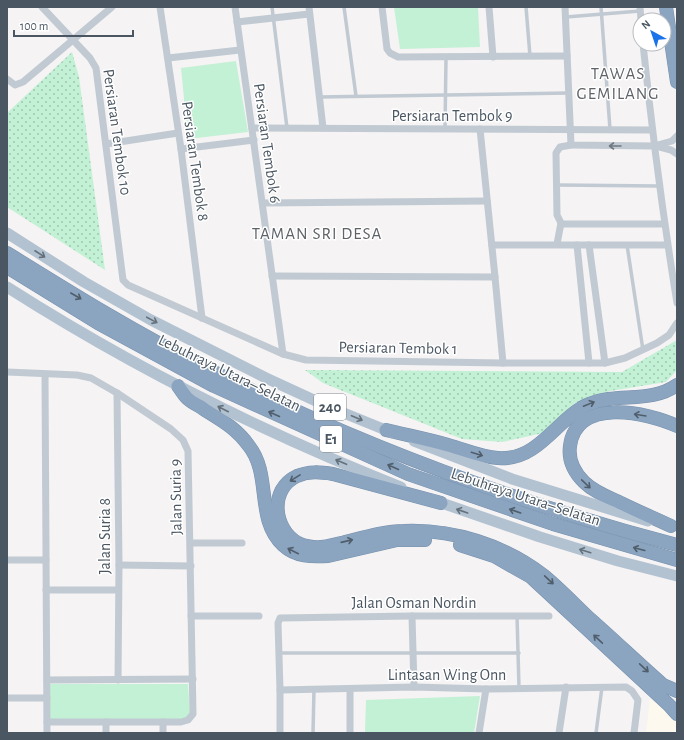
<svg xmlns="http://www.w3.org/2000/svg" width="684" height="740" viewBox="0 0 684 740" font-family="'Alegreya Sans',sans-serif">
<defs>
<pattern id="grass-dots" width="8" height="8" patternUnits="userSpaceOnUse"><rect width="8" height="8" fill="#c3f1d5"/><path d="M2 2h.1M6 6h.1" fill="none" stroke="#a0c6b0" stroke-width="1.8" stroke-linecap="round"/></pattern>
</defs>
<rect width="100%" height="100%" fill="#f5f3f3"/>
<polygon fill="#fdf9ef" points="650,699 677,716 677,733 646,733"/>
<g fill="url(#grass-dots)">
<polygon points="72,52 79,77 105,270 7,207 7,113"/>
<polygon points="677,340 677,370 666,382 610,391 575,403 543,433 502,442 462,439 323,383 305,370 622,372"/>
</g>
<g fill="#c3f1d5">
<polygon points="394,7 478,7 480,47 400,49"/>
<polygon points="236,61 248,132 188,139 181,68"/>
<polygon points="50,684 188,684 190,714 185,719 50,720"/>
<polygon points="480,696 474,733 365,733 366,700"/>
</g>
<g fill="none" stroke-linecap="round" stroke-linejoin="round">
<g stroke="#7690ad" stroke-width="14">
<g id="highway">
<polyline points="666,7 677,82"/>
<path d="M7 253C73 294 139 335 208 369 358 444 515 503 677 545"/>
<polyline points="7,267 98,323 214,386 408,474 553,524 677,560"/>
<path d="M178 386C181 390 184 395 187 398 192 403 200 406 205 410 223 421 237 429 249 446 272 475 255 519 283 545 296 557 312 557 328 556L397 540H425"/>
<path d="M386 430C406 435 427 439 448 445 477 453 503 468 532 449 551 437 569 412 589 404 618 392 650 404 677 385"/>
<path d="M441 503 333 474C320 472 309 471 297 476 269 489 273 529 298 543 304 546 314 548 321 547 328 547 335 544 342 543 362 538 383 531 404 531 453 529 504 545 543 575 559 588 574 604 589 618 614 640 638 663 663 685L677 691"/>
<path d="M671 526C654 518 637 511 621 503 608 497 594 492 584 482 574 472 568 460 570 446 576 397 647 412 677 426"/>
<polyline points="460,545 494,556 531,577 669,705 677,714"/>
</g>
</g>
<g stroke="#c1cad2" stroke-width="3.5">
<polyline points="272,7 287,128"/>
<polyline points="344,7 356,96"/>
<polyline points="526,7 530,56"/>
<polyline points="601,7 610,129"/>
<polyline points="566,17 640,11"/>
<polyline points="319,97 569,93"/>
<polyline points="445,129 446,58"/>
<polyline points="557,185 659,186"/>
<polyline points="627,245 643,350"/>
<polyline points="517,616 519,688"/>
<polyline points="279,653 519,653"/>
<polyline points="313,733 314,689"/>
<polyline points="596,733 602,687"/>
</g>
<g stroke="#c1cad2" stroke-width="7">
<polyline points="42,7 90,58 96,68 123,280 128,285 283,354 306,360 503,363 605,363 625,358 657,343 669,335 677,323"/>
<polyline points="160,7 181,149 202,318"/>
<polyline points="235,7 283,354"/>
<polyline points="309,7 323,128"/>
<polyline points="382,7 387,49 390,53 398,57 567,56"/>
<polyline points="489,7 493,57"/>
<polyline points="565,7 571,145 654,146 672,141 677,136"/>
<polyline points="640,7 641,20"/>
<polyline points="237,22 309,14"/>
<path d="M643 44C652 131 663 217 677 303"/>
<polyline points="168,58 240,50"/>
<polyline points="7,79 15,85 23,82 112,7"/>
<polyline points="252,128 651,130"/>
<polyline points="480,129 495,277 503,363"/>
<polyline points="106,144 178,133"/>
<polyline points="571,145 560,147 556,153 557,215 561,223 564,224 664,224"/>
<polyline points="656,146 671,150 677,154"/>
<polyline points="181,149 254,140"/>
<polyline points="263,203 487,201"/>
<polyline points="557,244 561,223"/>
<polyline points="492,245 667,245"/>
<polyline points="577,245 589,363"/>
<polyline points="589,245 605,363"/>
<polyline points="272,276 495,277"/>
<polyline points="7,372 77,375 91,378 117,393 171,429 183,440 188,451 193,714 188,720 181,722 47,722"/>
<polyline points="45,374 47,733"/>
<polyline points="117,393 119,565 118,680"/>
<polyline points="191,543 242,543"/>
<polyline points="7,560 46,560"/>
<polyline points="119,565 191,566"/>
<polyline points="46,590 118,590"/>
<polyline points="191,616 259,616"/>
<polyline points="412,616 414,687"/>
<polyline points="47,680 193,679"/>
<polyline points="280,690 414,687 486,689 626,687 632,691 638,700 634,733"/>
<polyline points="7,698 47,698"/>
<polyline points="106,722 106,733"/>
<polyline points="163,722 163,733"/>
<polyline points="280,733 280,690 278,623 280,618 412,616 549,616"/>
<polyline points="350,733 350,689"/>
<polyline points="479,733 486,689"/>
<polyline points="559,733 566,687"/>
</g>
<g stroke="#b3c2d1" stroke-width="11">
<polyline points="7,233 84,282 151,320 266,378 329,407 393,433"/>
<path d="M7 287C131 366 264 433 401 487"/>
<polyline points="414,441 512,479 648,521"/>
<polyline points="433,500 540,537 618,561 677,576"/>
</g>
<use href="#highway" stroke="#8ba5c1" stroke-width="13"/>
</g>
<defs><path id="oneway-shaft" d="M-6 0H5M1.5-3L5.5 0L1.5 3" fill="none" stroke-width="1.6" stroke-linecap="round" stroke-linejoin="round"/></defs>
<use stroke="#6e7983" href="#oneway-shaft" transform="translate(615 146) rotate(-180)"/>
<g stroke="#64717d">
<use href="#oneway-shaft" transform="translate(40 254) rotate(33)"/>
<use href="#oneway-shaft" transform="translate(152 320) rotate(28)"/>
<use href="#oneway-shaft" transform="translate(223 409) rotate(-153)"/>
<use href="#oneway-shaft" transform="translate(357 418) rotate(23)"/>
<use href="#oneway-shaft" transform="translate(341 462) rotate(-157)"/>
<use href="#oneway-shaft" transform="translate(462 511) rotate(-161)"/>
<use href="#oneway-shaft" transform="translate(585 551) rotate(-163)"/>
</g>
<g stroke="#505e6b">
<use href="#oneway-shaft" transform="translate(76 296) rotate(30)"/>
<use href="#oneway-shaft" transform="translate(589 404) rotate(-22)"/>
<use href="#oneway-shaft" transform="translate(274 414) rotate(-156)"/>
<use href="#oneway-shaft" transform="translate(640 415) rotate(-171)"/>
<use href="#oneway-shaft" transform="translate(477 454) rotate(17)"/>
<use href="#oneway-shaft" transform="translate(393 467) rotate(-156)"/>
<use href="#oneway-shaft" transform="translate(295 478) rotate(148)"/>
<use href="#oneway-shaft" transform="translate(586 484) rotate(44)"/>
<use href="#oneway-shaft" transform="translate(515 511) rotate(-161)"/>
<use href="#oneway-shaft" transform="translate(347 541) rotate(-13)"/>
<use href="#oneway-shaft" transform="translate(639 549) rotate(-165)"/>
<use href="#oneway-shaft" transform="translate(293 551) rotate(-153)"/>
<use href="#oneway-shaft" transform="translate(549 580) rotate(43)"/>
<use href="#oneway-shaft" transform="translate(598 639) rotate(-137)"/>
<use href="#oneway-shaft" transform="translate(644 668) rotate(43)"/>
</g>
<g text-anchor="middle" stroke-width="3" stroke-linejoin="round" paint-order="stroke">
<g fill="#fff" stroke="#808990" stroke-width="1">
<rect x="314" y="394" width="32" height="26" rx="3"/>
<rect x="320" y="426" width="22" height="26" rx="3"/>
</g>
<g font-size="15" font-weight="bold" fill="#4a5661">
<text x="330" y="412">240</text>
<text x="331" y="444">E1</text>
</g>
<g font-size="16" fill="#4a5661" stroke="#fff">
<text x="452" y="121">Persiaran Tembok 9</text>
<text transform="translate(118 132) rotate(82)" y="6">Persiaran Tembok 10</text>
<text transform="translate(268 143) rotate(82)" y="6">Persiaran Tembok 6</text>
<text transform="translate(196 161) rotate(82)" y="6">Persiaran Tembok 8</text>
<text transform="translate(398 347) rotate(1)" y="6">Persiaran Tembok 1</text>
<text transform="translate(230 372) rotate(26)" y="6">Lebuhraya Utara–Selatan</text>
<text transform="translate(526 496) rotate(18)" y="6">Lebuhraya Utara–Selatan</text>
<text transform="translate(175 497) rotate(-91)" y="6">Jalan Suria 9</text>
<text transform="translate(104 536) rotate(-90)" y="6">Jalan Suria 8</text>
<text x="414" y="608">Jalan Osman Nordin</text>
<text x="447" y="680">Lintasan Wing Onn</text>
</g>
<g font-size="17" letter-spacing="1" fill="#5f6368" stroke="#fff">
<text x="618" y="79">TAWAS<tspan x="618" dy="20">GEMILANG</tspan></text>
<text x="317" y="239">TAMAN SRI DESA</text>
</g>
</g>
<rect width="684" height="740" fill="none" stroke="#4a5661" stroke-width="16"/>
<g transform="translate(652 32) rotate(320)"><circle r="19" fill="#ffffff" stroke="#b7bbc0"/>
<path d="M0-3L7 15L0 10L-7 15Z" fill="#1a73e8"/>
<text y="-6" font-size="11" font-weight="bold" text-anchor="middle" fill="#4a5661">N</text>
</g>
<path d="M14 30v6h119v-6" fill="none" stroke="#4a5661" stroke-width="2"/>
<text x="20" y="30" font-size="12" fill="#4a5661" stroke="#ffffff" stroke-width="3" paint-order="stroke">100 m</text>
</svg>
